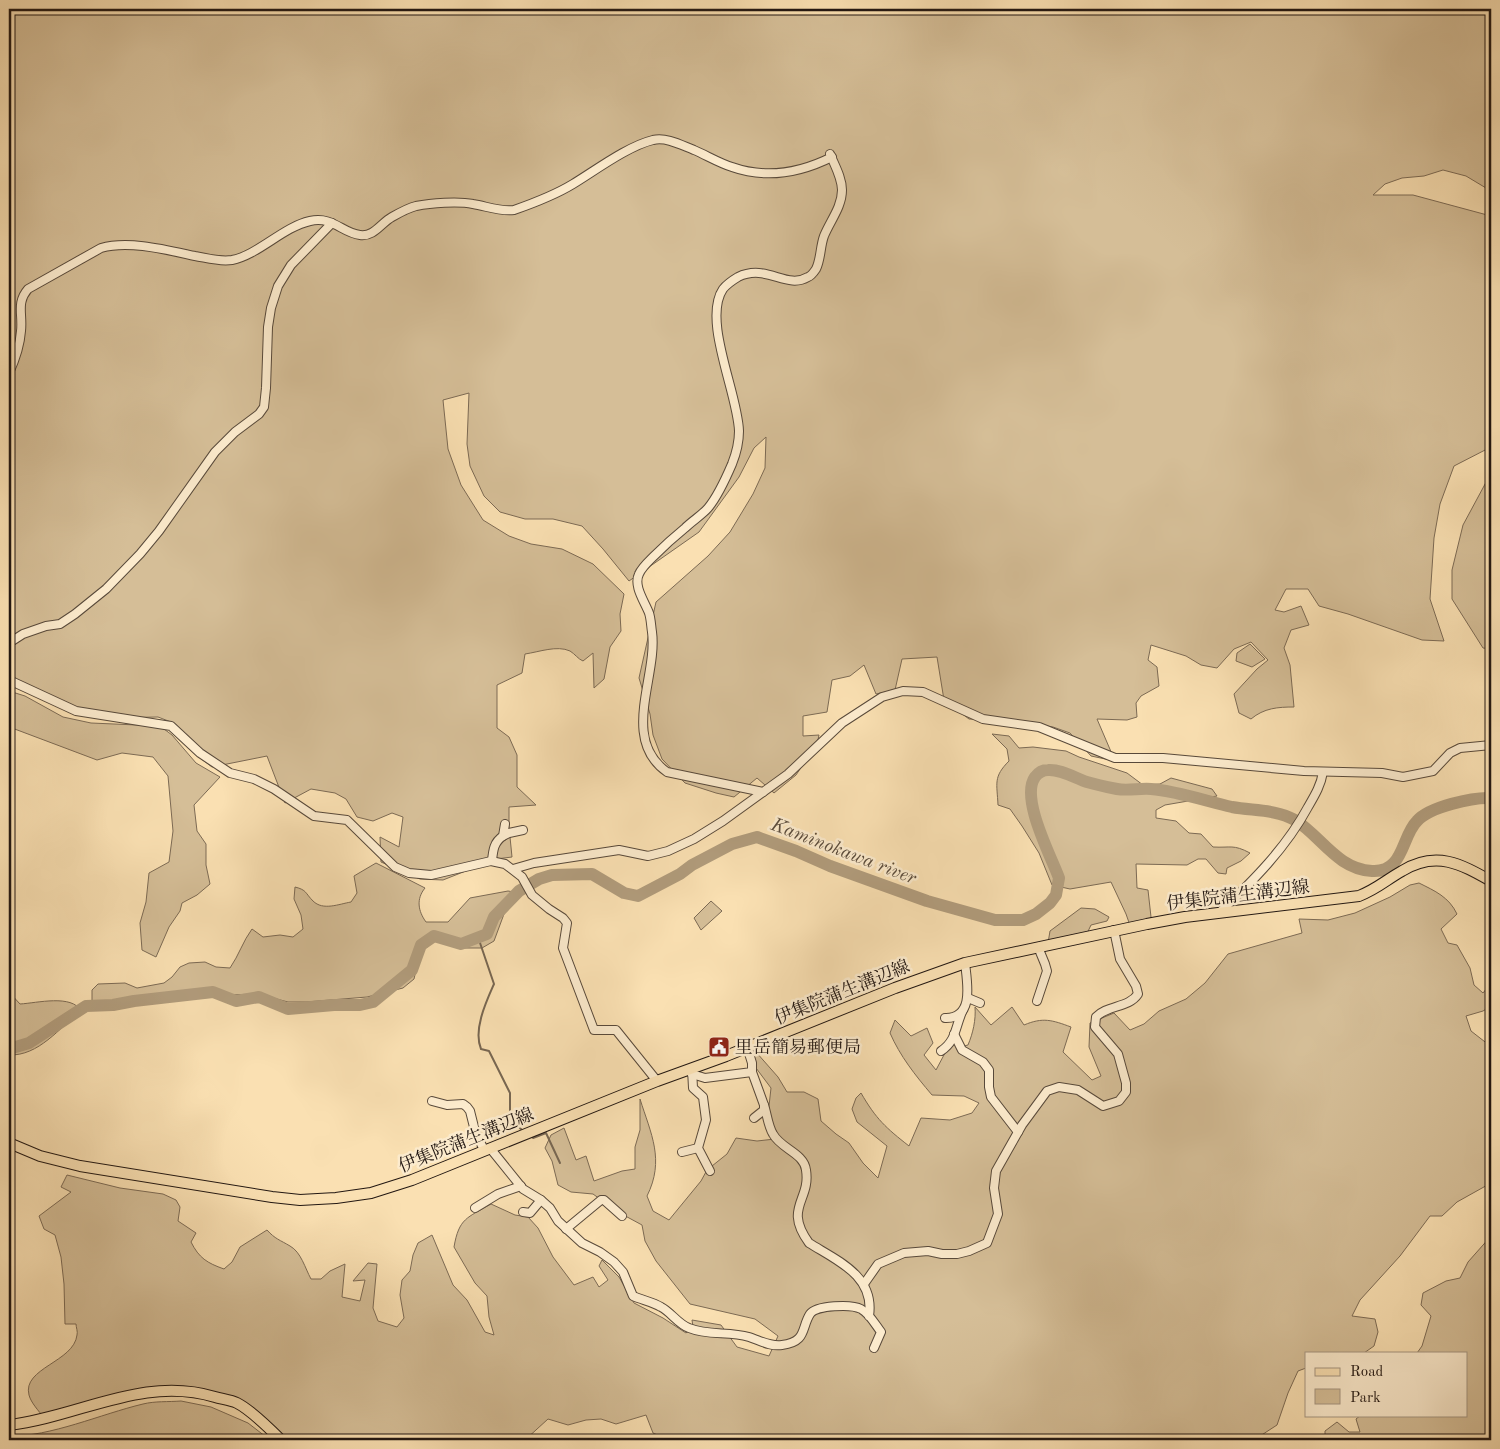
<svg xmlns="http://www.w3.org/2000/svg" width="1500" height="1449" viewBox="0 0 1500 1449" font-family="'Old Standard TT','Noto Serif JP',serif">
<rect width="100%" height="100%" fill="#fae0b2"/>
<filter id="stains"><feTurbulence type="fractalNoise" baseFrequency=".004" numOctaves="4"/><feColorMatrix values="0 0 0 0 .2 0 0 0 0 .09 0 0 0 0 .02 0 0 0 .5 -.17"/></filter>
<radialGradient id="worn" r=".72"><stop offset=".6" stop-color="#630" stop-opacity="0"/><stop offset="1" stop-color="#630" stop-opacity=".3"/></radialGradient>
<g fill="#d5be97" stroke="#7c6a54">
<path d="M9 9H1491V191L1466 176 1443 170 1424 176 1402 178 1385 184 1373 195H1413L1491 216V468L1489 448 1454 466 1440 504 1434 538 1430 599 1444 641 1422 640 1348 614 1319 606 1308 589H1286L1275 610 1284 612 1301 606 1309 625 1291 630 1284 648 1290 665 1294 707C1278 707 1264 708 1251 719L1239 713 1234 694 1257 669 1268 660 1251 642 1234 649 1217 668 1201 665 1186 656 1151 645 1148 660 1157 667 1159 686 1141 696 1136 703 1137 717 1127 720 1097 719 1115 761 1091 756 1070 733 1053 727 1022 722 969 719 944 700 937 657 902 659 895 690 876 694 864 665 850 676 832 680 827 712 803 716V736L819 735 817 744 796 775 774 793 757 778 734 797 716 793 685 783 662 759 653 735 650 714 639 678 656 602 708 556 730 532 753 494 765 468 766 437 754 448 739 477 699 532 629 581 603 549 582 526 553 519H525L500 512 484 496 470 466 467 444 469 393 443 400 448 449 461 485 483 520 509 536 531 544 562 549 593 564 624 594 620 614 621 631 610 647 604 679 594 688 593 653 583 661C578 659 575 654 570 651 557 645 539 652 525 654L522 673 497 685V728L509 737 517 755V787L536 805 509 807V827L512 857 496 859 443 880 420 879 381 862 380 837 399 847 403 817 392 813 373 821 357 817 346 799 335 793 311 789 285 803 267 756 212 767 200 758 187 746 171 722 158 717 103 718 47 700 9 675Z"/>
<polygon points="1491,473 1491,649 1483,648 1452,599 1452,570 1463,525"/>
<polygon points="1250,644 1265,659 1252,667 1236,661 1237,653"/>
<polygon points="9,691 25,696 63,717 91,723 160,726 172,735 196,763 220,777 194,805 197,831 206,844 206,865 210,884 197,895 182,903 180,911 169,927 156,957 142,950 140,923 146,902 149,873 169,862 173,831 168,776 153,757 122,753 97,760 12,728 9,726"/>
<path d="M992 734 1009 736 1019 748 1033 747 1066 751 1079 757 1127 773 1143 785 1160 784 1171 778 1212 789 1217 796 1165 805 1156 810V818L1176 821 1189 833 1201 834 1213 847C1231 848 1233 844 1250 853L1241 861 1227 868 1226 874 1218 873 1206 859H1198L1187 865 1136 864 1137 888 1148 890 1152 926 1132 931 1126 914 1111 882 1070 889 1052 885 1039 853 1022 826 1010 809 998 805C997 783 993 777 1009 761L1007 749Z"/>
<path d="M376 863 425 888C416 899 418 911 426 922H448L470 898 508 891 520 893 504 914 494 941 482 948H462L448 938H438L420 953 414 979 403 988 367 997 306 1002H288L258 994 133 998 92 1006V990L98 984 125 983 137 988 164 983 172 977 180 967 189 963 205 962 216 967 230 968C239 955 243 941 252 929L263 937 280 935 293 937 303 929 301 915 294 899 295 887C307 890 305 893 313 901 323 911 339 904 351 902L357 893 354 876Z"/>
<path d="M1419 883C1435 891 1449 897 1457 914L1441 929 1448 943 1457 945 1470 968 1474 985 1483 993 1491 983V1006L1483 1011 1466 1016 1471 1031 1489 1045 1491 1044V1183L1457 1202 1442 1216H1430L1400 1256 1360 1300 1352 1316 1375 1319 1378 1332 1374 1346 1364 1353H1306V1368L1298 1371 1288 1393 1277 1425 1254 1440H668L653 1433 646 1415 616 1424 601 1419 586 1420 568 1425 548 1419 525 1440H288L261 1417 204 1389 171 1388 44 1418C39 1411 31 1403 29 1395 22 1368 74 1362 77 1335 78 1332 76 1327 76 1324H65L64 1284 61 1257 55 1235 44 1229 39 1216 71 1192 61 1187 67 1175 120 1188 163 1194 176 1200 180 1207 178 1221 196 1233 191 1242C199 1258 207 1263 224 1269L232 1262 240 1247 267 1230C275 1239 280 1240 290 1246 301 1252 305 1268 311 1279H321L330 1271 345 1264 342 1297 360 1301 365 1280 353 1281 368 1263 377 1264 373 1308 378 1321 397 1327 404 1318 400 1295 402 1280 410 1271 413 1255 418 1243 432 1235 453 1285 467 1300 485 1332 494 1335 489 1317 487 1296 475 1283 454 1247C459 1218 467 1218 491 1204L515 1215 528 1217 538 1228 553 1257 574 1285 593 1277 599 1287 608 1280 599 1266 602 1260 619 1277 634 1303 663 1318 686 1333 693 1327 692 1320 721 1325 737 1347 769 1356 778 1336 755 1319 690 1304 656 1261 645 1241 642 1225 618 1212 593 1194 571 1192 558 1185 552 1161 545 1148 551 1135 564 1128 576 1160 586 1156 594 1181 622 1171 635 1169V1147L640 1130V1099C651 1134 665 1160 647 1196L653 1211 669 1220 701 1181 707 1170 727 1154 736 1138 757 1141 775 1139 768 1115 771 1088 750 1060 756 1052 778 1077 787 1092H804L818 1099 821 1121 836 1134 849 1143 863 1163 878 1178 887 1146 857 1122 852 1109 856 1098 861 1093C876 1119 886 1128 909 1146L921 1118 950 1120 972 1113 979 1103 964 1096 932 1095C915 1075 900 1056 890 1033L895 1020 911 1036 927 1028 933 1043 924 1055 936 1070 954 1036 960 1047 968 1045C973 1033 976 1020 975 1007L991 1025 1012 1007 1024 1025C1043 1017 1052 1020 1071 1027L1063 1052 1092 1080 1101 1076 1089 1047 1090 1023 1114 1013 1130 1030 1144 1024 1159 1011 1186 999 1205 983 1228 954 1302 933 1299 919 1328 920 1355 913 1390 897 1410 885Z"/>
<polygon points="711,901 722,911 701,930 694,918"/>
<polygon points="1081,908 1095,909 1109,917 1107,921 1091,925 1083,942 1047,949 1050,931"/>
<path d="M9 992 20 1004C37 1003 72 994 81 1011 59 1028 39 1056 9 1055Z"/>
<polygon points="1491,1236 1491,1440 1325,1440 1325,1431 1337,1422 1349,1432 1360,1432 1356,1419 1361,1415 1466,1415 1466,1353 1417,1353 1422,1346 1431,1316 1421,1305 1423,1293 1446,1281 1460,1278 1468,1262"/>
<path d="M181 1401 211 1407 248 1423 270 1440H9V1436C50 1437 101 1414 143 1404 155 1401 168 1402 181 1401Z"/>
</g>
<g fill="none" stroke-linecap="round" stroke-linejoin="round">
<g stroke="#786752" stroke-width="2">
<path d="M478 937 494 984C486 1002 473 1030 481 1049L489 1051 510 1093V1121L521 1129"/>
<polyline points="533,1138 546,1133 560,1163"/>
</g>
<path stroke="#b19c7c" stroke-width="12" d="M9 1049 29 1043 86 1006 113 1005 134 1001 213 992 236 1001 259 997 288 1009 334 1005H360L373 1002 412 970 421 945 434 936 461 944 487 934 494 917 519 891 539 879 552 875 592 874 624 893 638 896 680 874 692 865 732 844 757 837 796 851 830 866 927 901 995 920H1023L1036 914 1050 903 1056 895 1059 878C1051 856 1020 798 1035 777 1038 773 1043 770 1048 770 1061 769 1075 778 1087 782 1097 785 1107 787 1117 789 1128 791 1140 788 1151 789 1177 791 1206 801 1232 807 1253 811 1275 809 1295 820 1321 836 1337 869 1372 871 1404 873 1401 837 1417 821 1429 807 1473 797 1491 798"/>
<g stroke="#58493a" stroke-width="10">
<g id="minor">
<path d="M9 373C15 360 20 345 21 331 23 314 16 303 28 289L101 248C129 240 167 250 195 256 207 258 219 262 232 260 258 255 283 227 310 221 333 216 342 233 360 235 374 237 381 223 392 217 399 213 408 208 416 206 431 203 458 201 473 204 486 206 500 212 514 210 534 203 555 195 573 184 596 170 628 146 653 140 667 137 681 145 694 150 706 155 719 163 732 167 766 179 800 173 832 157"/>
<polyline points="9,643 23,634 46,626 60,624 75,614 106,589 140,554 159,531 215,452 235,432 259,414 264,407 266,388 268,327 271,308 278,286 291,265 332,223"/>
<polyline points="9,680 76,711 171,726 200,753 230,773 254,779 274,789 314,816 347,820 395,867 409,873 431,875 491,861 505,864 522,877 532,895 549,909 563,918 567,923 563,948 594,1030 616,1030 657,1081"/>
<path d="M763 792 667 772C620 739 658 676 652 632 651 626 651 619 649 613 645 602 633 586 639 574 642 567 649 561 654 556 664 546 674 537 685 528 692 521 702 515 708 508 718 496 726 478 732 464 736 454 739 441 739 431 738 394 702 320 723 289 727 284 733 280 738 277 767 263 786 290 808 277 811 276 814 272 816 269 821 259 820 247 824 236 830 221 842 207 842 190 842 178 835 166 830 154"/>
<polyline points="503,836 509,833 523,830"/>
<path d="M492 861C493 850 494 842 503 836L505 824"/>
<polyline points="513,869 534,863 619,850 648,856 668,851 694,839 723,821 788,774 842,723 882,697 903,691 923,692 983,719 1039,727 1115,758 1163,758 1304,771 1382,773 1403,777 1433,771 1450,753 1460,748 1491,745"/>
<path d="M1219 913C1253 881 1286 848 1308 807 1315 795 1321 785 1323 772"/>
<polyline points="968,998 980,1003"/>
<polyline points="1037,1001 1047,971 1045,964 1038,947"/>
<path d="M945 1018C975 1019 967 982 965 963"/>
<polyline points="954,1034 962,1050 983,1062 989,1070 989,1087 991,1097 1018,1132"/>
<path d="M941 1051C956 1041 955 1028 962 1012"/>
<polyline points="692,1069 693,1088 703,1097 706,1120 698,1148 710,1171"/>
<polyline points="752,1072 764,1105 764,1110 754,1118"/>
<polyline points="692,1074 705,1078 752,1072 752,1063 747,1047"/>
<polyline points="432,1101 447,1105 463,1104 467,1107 470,1111 475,1131 484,1150"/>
<path d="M764 1105C767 1114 768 1126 773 1134 781 1149 804 1153 806 1170 811 1201 783 1207 809 1243 838 1261 875 1276 869 1316"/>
<path d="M490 1148 523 1189 541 1200 550 1208 558 1221 582 1243 600 1252 614 1262 623 1272 633 1296C642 1300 653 1302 661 1307 671 1312 678 1324 689 1328 708 1336 729 1331 749 1337 759 1340 770 1347 782 1345 807 1342 801 1328 810 1314 816 1305 852 1304 861 1309 869 1313 875 1324 881 1332L874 1348"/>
<polyline points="682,1152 698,1148"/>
<polyline points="475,1208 498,1194 521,1186"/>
<polyline points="523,1212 530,1213 541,1200"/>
<polyline points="566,1229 601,1200 604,1200 622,1216"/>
<path d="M864 1284 878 1264 904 1253 928 1251 942 1254H957L969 1251 987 1243 998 1214 994 1188 996 1171 1022 1125 1047 1091 1059 1087 1078 1090 1103 1106 1119 1101 1126 1092V1083L1118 1054 1095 1027 1096 1017C1107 1005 1129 1008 1138 994L1136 986 1120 959 1114 930"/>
</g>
</g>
<g stroke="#221712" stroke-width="12">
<g id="major">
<path d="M9 1143 40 1156 80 1166 272 1197 300 1200 336 1198 371 1193 412 1180 657 1081 726 1056 895 988 965 963 1147 924 1185 917 1359 896C1377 889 1386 880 1402 871 1436 850 1461 864 1491 881"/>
<path d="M9 1425C79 1417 143 1375 215 1397 222 1399 231 1400 237 1403 251 1410 270 1429 281 1440"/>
</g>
</g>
<use href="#minor" stroke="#fcebcd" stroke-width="8"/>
<use href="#major" stroke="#fae0b2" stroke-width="10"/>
</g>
<defs>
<g id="civic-square" transform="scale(1.125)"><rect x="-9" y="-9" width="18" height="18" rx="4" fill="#8f2418" stroke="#fcebcd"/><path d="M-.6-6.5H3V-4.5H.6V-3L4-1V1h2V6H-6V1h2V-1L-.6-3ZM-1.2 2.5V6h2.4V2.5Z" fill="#fff"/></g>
</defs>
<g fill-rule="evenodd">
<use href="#civic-square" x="719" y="1047"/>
</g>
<g text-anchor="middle" stroke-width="5" stroke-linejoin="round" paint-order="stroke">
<g font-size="18" fill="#221712" stroke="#fcebcd">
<text transform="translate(1238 895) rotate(-7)" y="6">伊集院蒲生溝辺線</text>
<text transform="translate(842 992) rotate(-22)" y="6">伊集院蒲生溝辺線</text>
<text transform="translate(466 1140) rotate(-22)" y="6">伊集院蒲生溝辺線</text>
</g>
<g font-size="18" fill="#221712" stroke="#fcebcd" text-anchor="start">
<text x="735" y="1053">里岳簡易郵便局</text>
</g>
<g font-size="19" font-style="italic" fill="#5b4c3c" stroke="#fcebcd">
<text transform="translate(844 850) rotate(21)" y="7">Kaminokawa river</text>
</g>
</g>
<rect width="1500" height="1449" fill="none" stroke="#fae0b2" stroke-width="30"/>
<rect x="10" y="10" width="1480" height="1429" fill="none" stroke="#221712" stroke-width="2.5"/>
<rect x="15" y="15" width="1470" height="1419" fill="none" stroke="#221712"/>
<rect x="1305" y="1352" width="162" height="65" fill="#fcebcd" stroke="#a59682"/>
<rect x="1315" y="1368" width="25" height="8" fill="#fae0b2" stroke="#a59682"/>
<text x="1350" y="1376" font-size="15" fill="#221712">Road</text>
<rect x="1315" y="1389" width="25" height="15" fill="#d5be97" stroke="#a59682"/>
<text x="1350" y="1402" font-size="15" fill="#221712">Park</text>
<rect width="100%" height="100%" filter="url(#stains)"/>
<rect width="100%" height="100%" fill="url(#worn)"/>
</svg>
